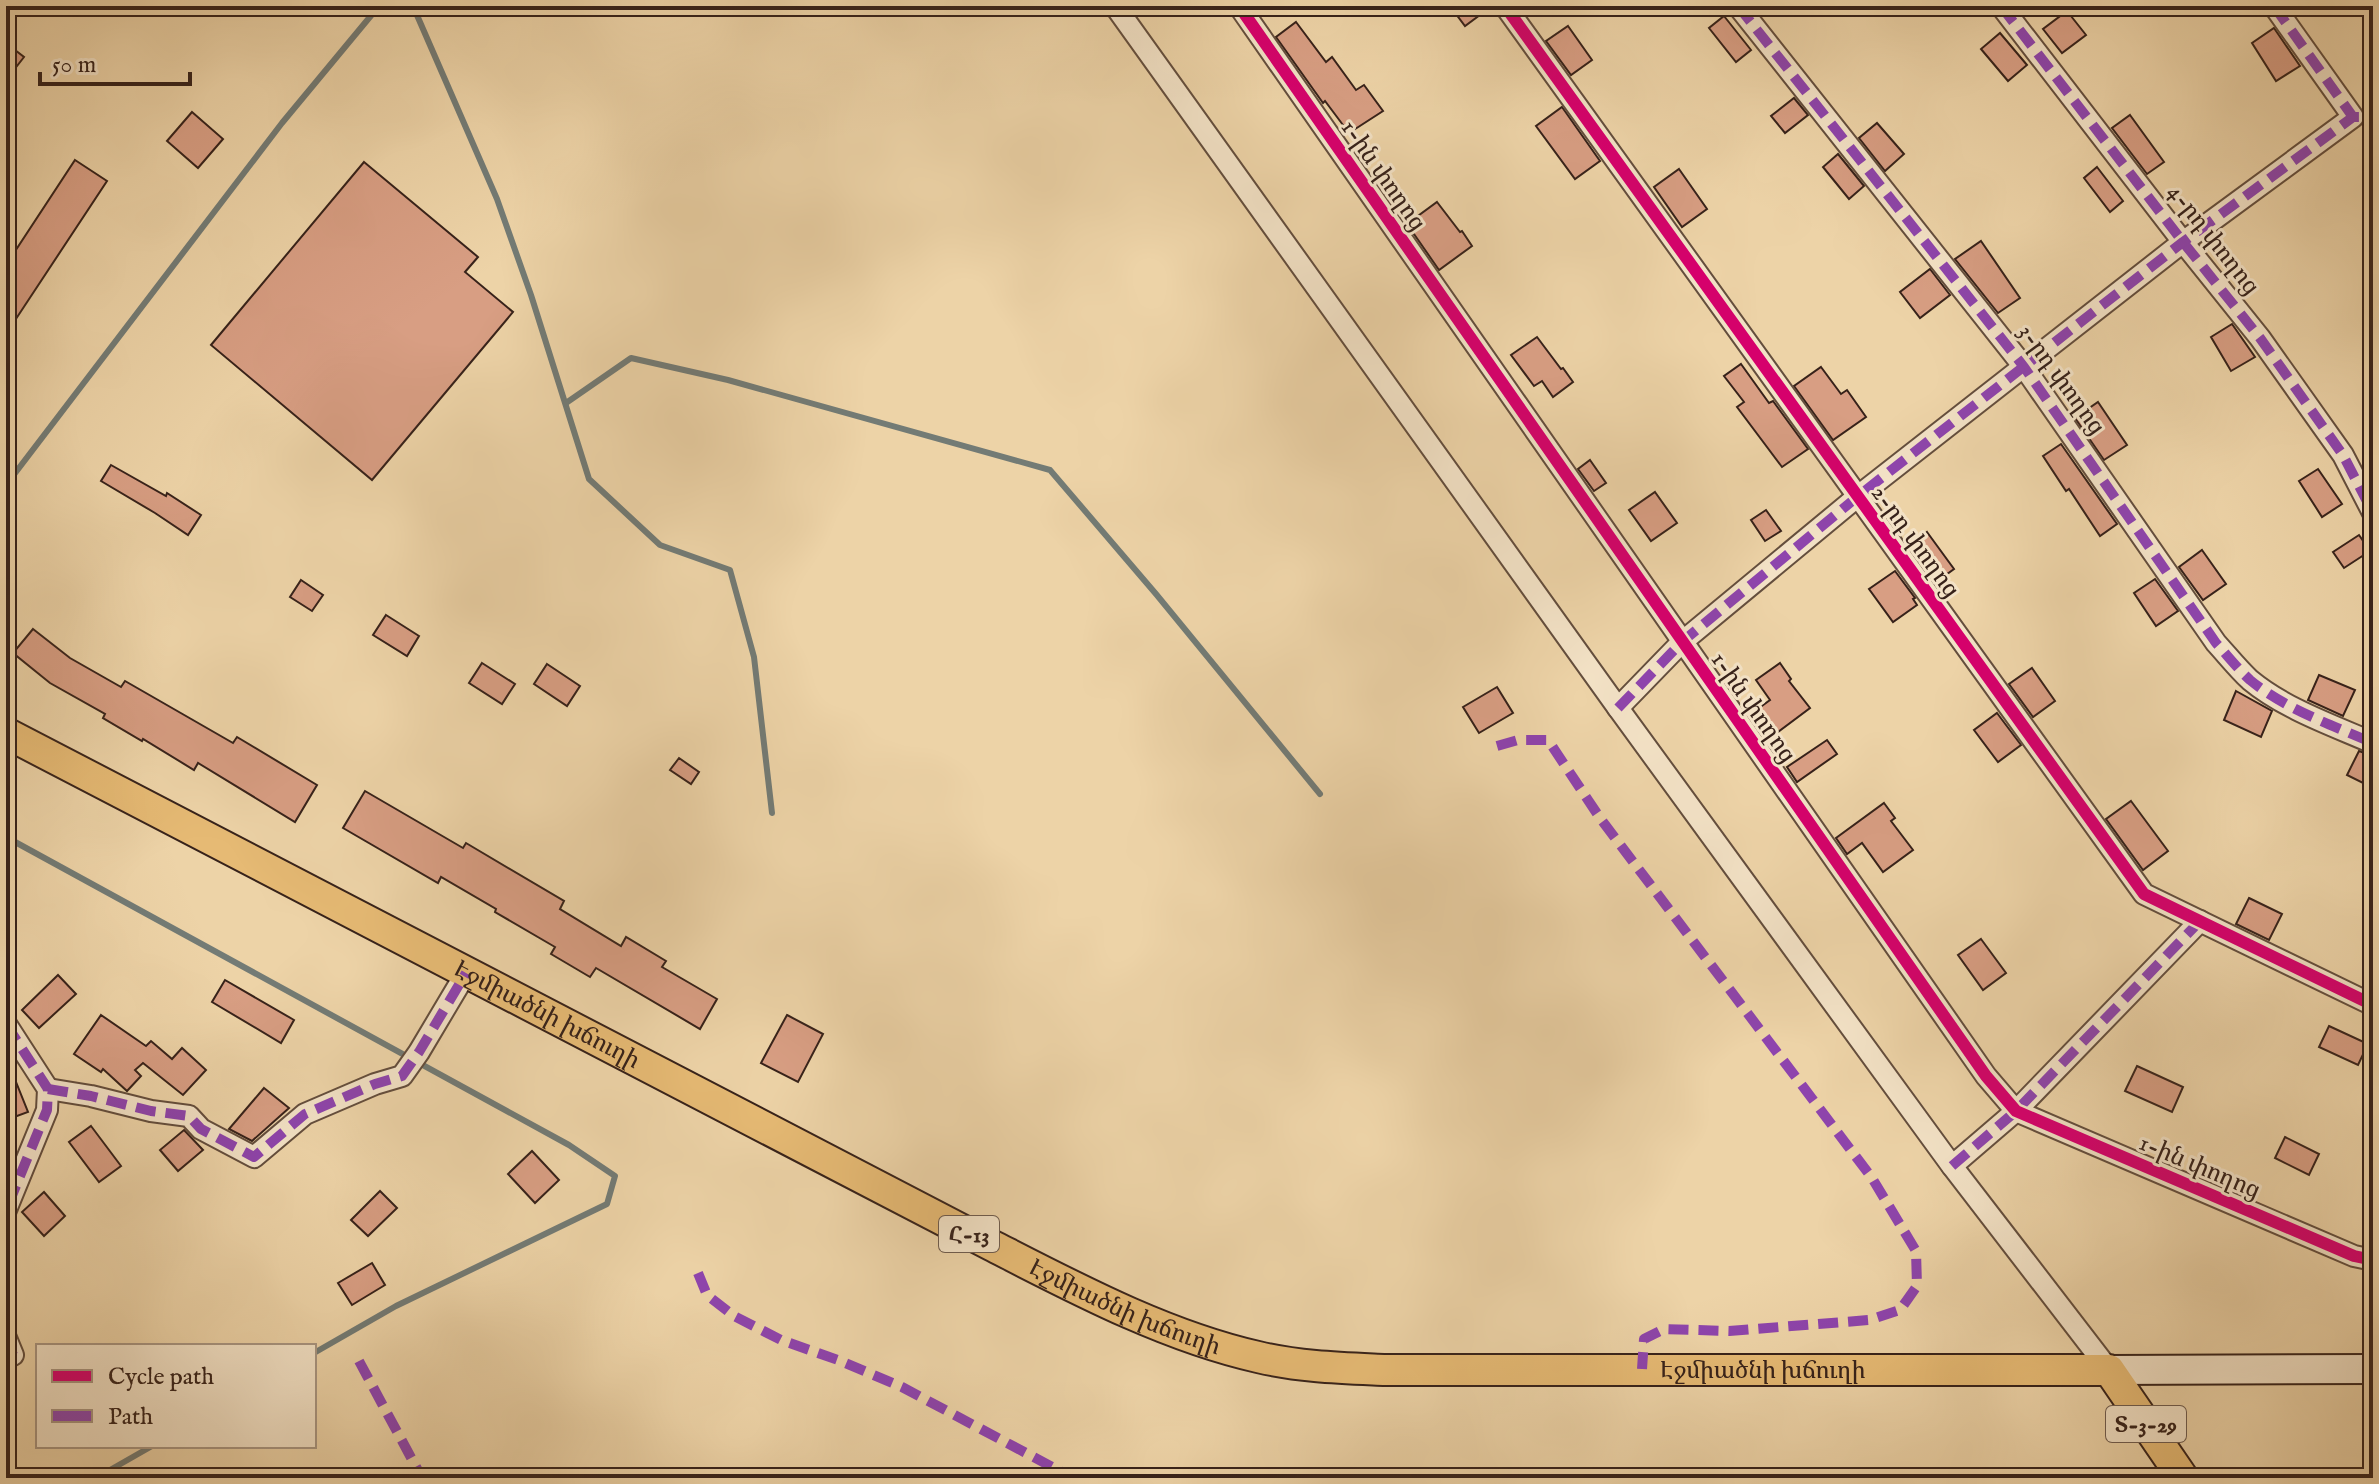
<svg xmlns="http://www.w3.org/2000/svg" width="2379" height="1484" viewBox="0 0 2379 1484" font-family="'IM FELL English','Noto Serif Armenian',serif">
<rect width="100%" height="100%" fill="#edd3a7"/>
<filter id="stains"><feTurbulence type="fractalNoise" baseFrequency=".0025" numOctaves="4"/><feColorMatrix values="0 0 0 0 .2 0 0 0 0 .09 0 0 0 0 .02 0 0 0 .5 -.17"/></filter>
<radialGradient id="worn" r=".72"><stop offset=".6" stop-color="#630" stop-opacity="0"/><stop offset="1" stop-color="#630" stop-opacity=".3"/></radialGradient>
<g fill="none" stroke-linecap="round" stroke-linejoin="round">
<g stroke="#737b75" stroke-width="6">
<polyline points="413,6 497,199 531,295 589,479 660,545 730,570 754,657 772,813"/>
<polyline points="566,403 631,358 728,380 1050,470 1156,594 1320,794"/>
<polyline points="6,485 282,123 379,6"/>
<polyline points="6,837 569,1145 615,1176 607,1204 396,1306 314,1353"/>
<polyline points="96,1478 152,1446"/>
</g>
</g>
<g fill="#d89e83" stroke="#37221a" stroke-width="2">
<polygon points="1450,6 1492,6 1465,26"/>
<polygon points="2067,11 2086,35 2062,53 2043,29"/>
<polygon points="1724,16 1751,50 1736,62 1709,28"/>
<polygon points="1296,22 1326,62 1332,57 1356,90 1364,85 1383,111 1349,133 1325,101 1323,103 1276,37"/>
<polygon points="1568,26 1592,60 1571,75 1546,41"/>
<polygon points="2274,28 2300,66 2276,81 2252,43"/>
<polygon points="2000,33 2027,65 2008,81 1981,49"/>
<polygon points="6,43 24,57 6,80"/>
<polygon points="1794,98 1808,115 1785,133 1771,116"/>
<polygon points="1562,107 1600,161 1575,179 1536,126"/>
<polygon points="192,112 223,139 198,168 167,141"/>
<polygon points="2130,115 2164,162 2147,174 2112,128"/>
<polygon points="1877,123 1904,154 1885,171 1859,138"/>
<polygon points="1838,154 1864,186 1849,199 1823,167"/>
<polygon points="75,160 107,181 6,334 6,265"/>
<polygon points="364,162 478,257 465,272 513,312 372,480 211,345"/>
<polygon points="2097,167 2123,201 2110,212 2084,178"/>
<polygon points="1679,169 1707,209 1682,227 1654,187"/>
<polygon points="1437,202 1460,232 1462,231 1472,246 1439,270 1407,224"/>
<polygon points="1981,241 2020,298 1998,313 1955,259"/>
<polygon points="1930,269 1950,295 1920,318 1900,292"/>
<polygon points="2232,324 2255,357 2231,371 2211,337"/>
<polygon points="1537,337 1561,369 1563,368 1573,382 1553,397 1542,381 1534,386 1511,355"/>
<polygon points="1741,364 1769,403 1773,401 1808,449 1782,467 1737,407 1744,402 1724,376"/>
<polygon points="1821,367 1841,394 1847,390 1866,417 1833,440 1794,386"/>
<polygon points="2098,402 2127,445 2104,460 2075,418"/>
<polygon points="2061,444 2117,524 2100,536 2069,489 2066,491 2043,456"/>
<polygon points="1590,460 1606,483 1594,491 1578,469"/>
<polygon points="111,465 166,496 167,493 201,515 188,535 155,513 101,481"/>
<polygon points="2318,469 2342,504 2322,517 2299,481"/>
<polygon points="1655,492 1677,523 1651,541 1629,510"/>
<polygon points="1766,510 1781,531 1765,541 1751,520"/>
<polygon points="1927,532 1954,569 1936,582 1909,545"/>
<polygon points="2359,535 2370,551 2344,568 2333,552"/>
<polygon points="2202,550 2226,584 2203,600 2179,567"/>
<polygon points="1895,571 1915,598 1913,599 1917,605 1893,622 1869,589"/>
<polygon points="2155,579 2178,611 2156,626 2134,593"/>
<polygon points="301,580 323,595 312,611 290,597"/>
<polygon points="386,615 419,636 407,656 373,635"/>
<polygon points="33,629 70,658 121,687 125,681 233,743 237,737 317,785 295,822 198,763 194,770 143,739 142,741 103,718 105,714 50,683 13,653"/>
<polygon points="482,663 515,684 502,704 469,683"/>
<polygon points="1780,663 1791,679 1789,681 1810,708 1774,735 1755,711 1770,700 1756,680"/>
<polygon points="547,664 580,686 567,706 534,684"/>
<polygon points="2032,668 2055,701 2033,717 2009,684"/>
<polygon points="2319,675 2355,690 2343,716 2308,700"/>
<polygon points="1497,687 1513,713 1479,733 1463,707"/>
<polygon points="2236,691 2272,711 2261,737 2224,720"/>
<polygon points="1997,713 2021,745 1998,762 1974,730"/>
<polygon points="1827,740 1837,754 1797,782 1787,767"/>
<polygon points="2359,751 2373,756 2373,788 2347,775"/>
<polygon points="679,758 699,772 691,784 670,770"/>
<polygon points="365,791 463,848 466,843 564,901 560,909 621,946 626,937 666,961 662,967 717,999 700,1029 596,968 590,977 551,954 555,947 495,912 496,909 441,877 438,883 343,828"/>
<polygon points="2131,801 2168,851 2143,870 2106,819"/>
<polygon points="1884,803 1895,818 1891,821 1913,850 1883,872 1862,843 1847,854 1836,838"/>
<polygon points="2249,898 2282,914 2269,940 2236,924"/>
<polygon points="1981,939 2006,973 1983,990 1958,955"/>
<polygon points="58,975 76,994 39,1028 22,1010"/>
<polygon points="225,980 294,1020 281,1043 212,1002"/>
<polygon points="101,1015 146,1046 151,1041 172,1059 182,1048 206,1070 183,1095 143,1063 135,1070 141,1076 127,1091 103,1069 101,1072 74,1054"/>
<polygon points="787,1015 823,1034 798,1082 761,1063"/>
<polygon points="2329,1026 2368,1044 2358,1065 2319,1047"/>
<polygon points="6,1057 28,1112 6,1120"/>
<polygon points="2137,1066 2183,1087 2172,1112 2125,1091"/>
<polygon points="264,1088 289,1108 252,1141 229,1129"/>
<polygon points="91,1126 121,1166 99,1182 69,1142"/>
<polygon points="184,1130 203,1150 178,1171 160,1150"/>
<polygon points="2285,1137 2319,1154 2309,1175 2275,1158"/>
<polygon points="532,1151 559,1180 535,1203 508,1174"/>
<polygon points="380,1191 397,1208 368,1236 351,1220"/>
<polygon points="44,1192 65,1216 44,1236 22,1212"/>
<polygon points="372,1263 385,1285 352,1305 338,1283"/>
</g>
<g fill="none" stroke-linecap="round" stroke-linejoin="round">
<g stroke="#644e3d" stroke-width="24">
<g id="street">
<polyline points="1115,6 1618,708 1952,1166 2109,1370"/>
<polyline points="1239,6 1986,1076 2016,1111 2354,1256 2373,1260"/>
<polyline points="1505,6 2144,894 2373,1005"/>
<path d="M1738 6 2024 367 2216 643C2227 655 2238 669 2250 680 2285 709 2332 725 2373 743"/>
<polyline points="2001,6 2183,242 2260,338 2343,455 2373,513"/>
<polyline points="1618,708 1682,642 1857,497 2183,242 2353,117 2274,6"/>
<polyline points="6,1024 48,1089 47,1110 6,1210"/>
<polyline points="48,1089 91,1096 151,1111 189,1116 201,1129 254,1157 305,1114 375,1084 402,1076 419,1052 466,973"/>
<polyline points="1952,1166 2016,1111 2200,921"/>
<polyline points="6,1338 13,1355"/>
</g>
</g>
<g stroke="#37221a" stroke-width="32">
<polyline id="secondary" points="2109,1370 2373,1369"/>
</g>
<g stroke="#37221a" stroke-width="34">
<g id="primary">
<path id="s1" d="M6 733 991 1245C1075 1288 1165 1336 1258 1357 1300 1367 1343 1368 1386 1370H2109L2183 1478"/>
</g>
</g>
<use href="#street" stroke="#f3e2c6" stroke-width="20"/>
<use href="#secondary" stroke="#f3e2c6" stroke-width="28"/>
<use href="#primary" stroke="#e6ba74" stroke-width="30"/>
<g stroke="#8e44ad" stroke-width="10" stroke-dasharray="20 10" stroke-linecap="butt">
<path d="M1738 6 2024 367 2216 643C2227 655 2238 669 2250 680 2285 709 2332 725 2373 743"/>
<polyline points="2001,6 2183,242 2260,338 2343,455 2373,513"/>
<polyline points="2274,6 2353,117"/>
<polyline points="1618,708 1682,642 1857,497 2183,242 2353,117 2373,117"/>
<polyline points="1497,746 1518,740 1548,740 1600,818 1872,1178 1916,1251 1917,1286 1900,1310 1869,1320 1729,1331 1664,1329 1644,1339 1642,1369"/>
<polyline points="6,1024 48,1089 47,1110 6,1210"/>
<polyline points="48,1089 91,1096 151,1111 189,1116 201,1129 254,1157 305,1114 375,1084 402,1076 419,1052 466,973"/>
<polyline points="1952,1166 2016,1111 2200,921"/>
<polyline points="698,1273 707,1295 734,1316 781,1340 838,1360 902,1387 1073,1478"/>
<polyline points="6,1338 13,1355"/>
<polyline points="359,1361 422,1478"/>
</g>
<g stroke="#f3e2c6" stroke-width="17">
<g id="cycleway">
<polyline points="1239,6 1986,1076 2016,1111 2354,1256 2373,1260"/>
<polyline points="1505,6 2144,894 2373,1005"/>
</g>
</g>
<use href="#cycleway" stroke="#d6006c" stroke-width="12"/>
</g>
<g text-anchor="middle" stroke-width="6" stroke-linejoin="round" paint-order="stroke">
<g fill="#f3e2c6" stroke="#6f5c4e" stroke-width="2">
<rect x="939" y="1216" width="60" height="36" rx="6"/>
<rect x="2106" y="1406" width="80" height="36" rx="6"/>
</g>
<g font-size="22" font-weight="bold" fill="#37221a">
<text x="969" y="1242">Հ-13</text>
<text x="2146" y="1432">Տ-3-29</text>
</g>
<g font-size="24" fill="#37221a" stroke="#f3e2c6">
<text transform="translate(1384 175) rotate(55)" y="8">1-ին փողոց</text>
<text transform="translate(2214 239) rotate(52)" y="8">4-րդ փողոց</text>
<text transform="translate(2062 379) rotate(54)" y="8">3-րդ փողոց</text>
<text transform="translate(1916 541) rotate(54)" y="8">2-րդ փողոց</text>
<text transform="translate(1754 707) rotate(55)" y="8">1-ին փողոց</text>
<text dy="8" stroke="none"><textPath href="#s1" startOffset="610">Էջմիածնի խճուղի</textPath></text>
<text transform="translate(2200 1166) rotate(23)" y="8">1-ին փողոց</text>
<text dy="8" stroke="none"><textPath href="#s1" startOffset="1258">Էջմիածնի խճուղի</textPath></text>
<text dy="8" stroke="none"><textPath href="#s1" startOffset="1906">Էջմիածնի խճուղի</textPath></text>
</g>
</g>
<rect width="2379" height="1484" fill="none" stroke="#edd3a7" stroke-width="32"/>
<rect x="8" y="8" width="2363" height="1468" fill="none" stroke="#37221a" stroke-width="4"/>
<rect x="16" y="16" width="2347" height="1452" fill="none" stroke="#37221a" stroke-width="2"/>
<rect x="36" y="1344" width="280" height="104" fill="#f3e2c6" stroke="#a89581" stroke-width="2"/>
<rect x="52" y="1370" width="40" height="12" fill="#d6006c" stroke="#a89581" stroke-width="2"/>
<text x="108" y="1384" font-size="24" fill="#37221a">Cycle path</text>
<rect x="52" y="1410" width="40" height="12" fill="#8e44ad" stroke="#a89581" stroke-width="2"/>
<text x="108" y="1424" font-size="24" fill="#37221a">Path</text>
<path d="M40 72v12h150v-12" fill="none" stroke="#37221a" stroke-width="4"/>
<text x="52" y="72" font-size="24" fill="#37221a" stroke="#f3e2c6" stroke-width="6" paint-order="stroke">50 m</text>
<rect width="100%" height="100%" filter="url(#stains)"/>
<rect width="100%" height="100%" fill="url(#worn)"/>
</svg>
